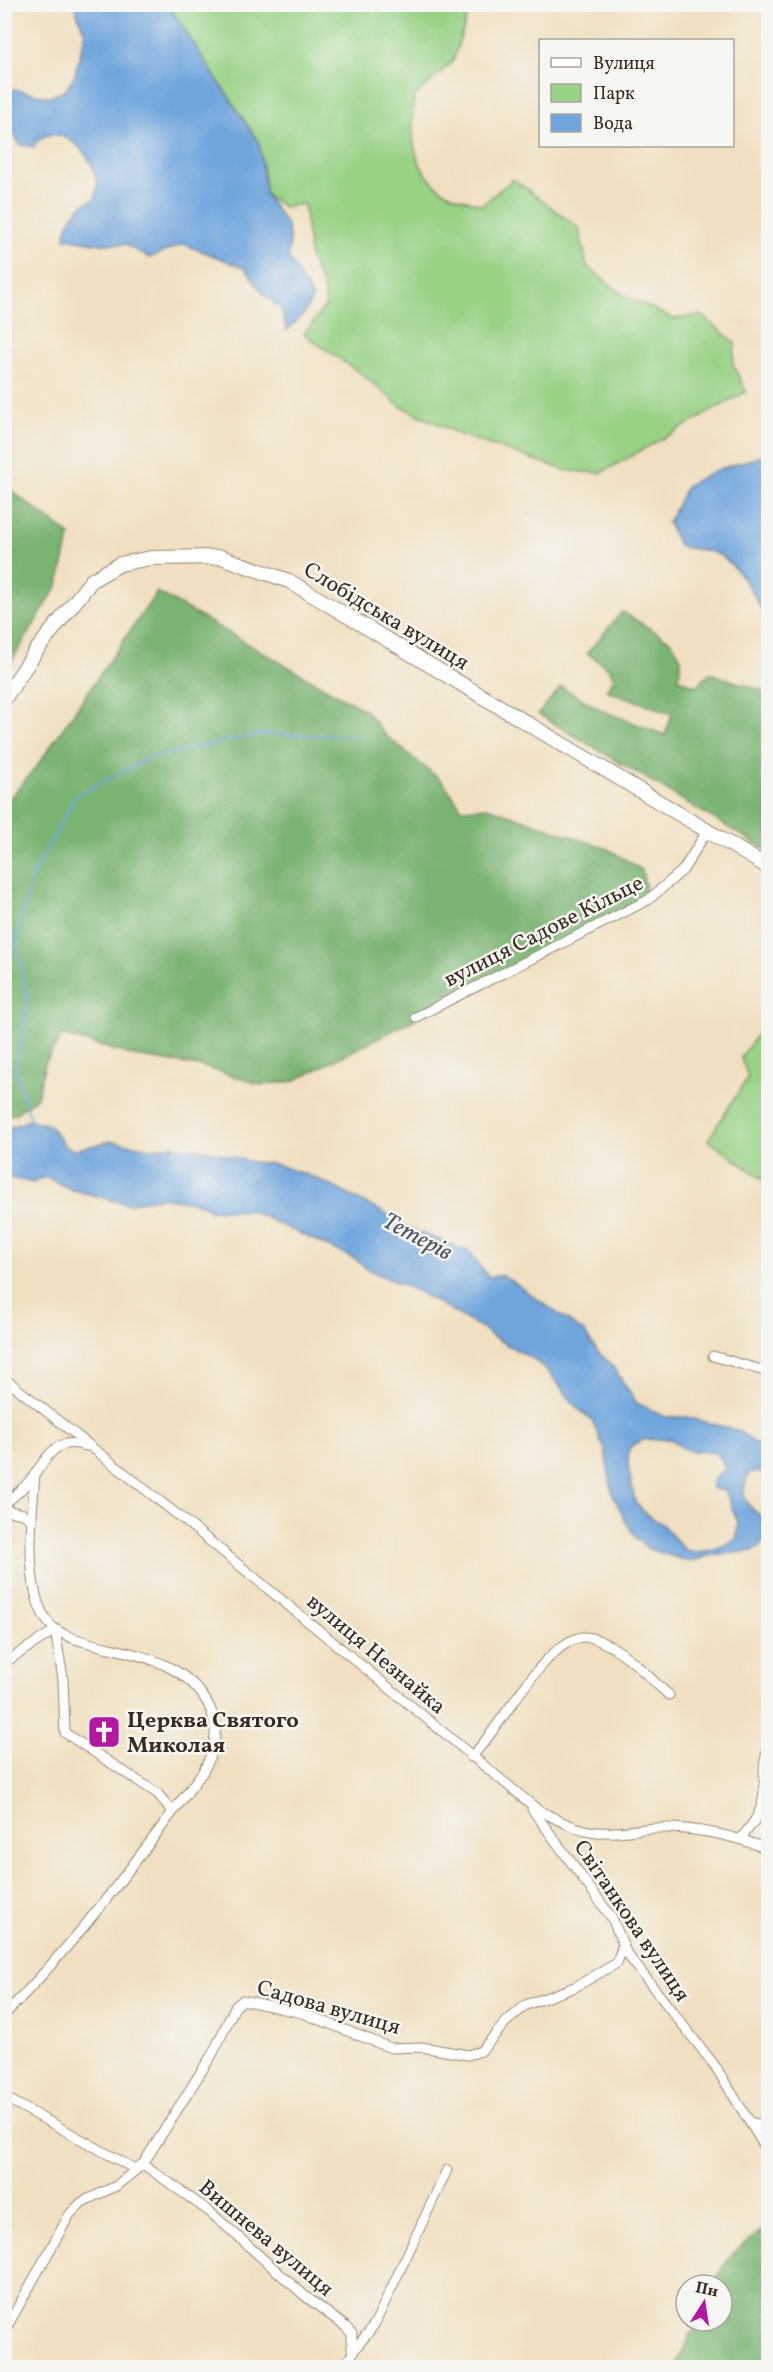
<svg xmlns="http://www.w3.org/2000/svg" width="773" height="2372" viewBox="0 0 773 2372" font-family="Vollkorn,serif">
<rect width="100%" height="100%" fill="#f6f6f2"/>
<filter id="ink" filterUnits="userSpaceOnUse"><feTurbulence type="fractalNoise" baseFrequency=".0167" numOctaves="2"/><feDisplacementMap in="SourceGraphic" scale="12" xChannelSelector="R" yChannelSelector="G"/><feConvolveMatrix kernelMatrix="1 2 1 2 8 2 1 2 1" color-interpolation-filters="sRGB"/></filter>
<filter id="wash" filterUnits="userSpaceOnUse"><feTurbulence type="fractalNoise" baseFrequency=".008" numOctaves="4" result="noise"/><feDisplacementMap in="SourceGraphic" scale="24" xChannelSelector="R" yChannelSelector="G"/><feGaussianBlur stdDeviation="1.35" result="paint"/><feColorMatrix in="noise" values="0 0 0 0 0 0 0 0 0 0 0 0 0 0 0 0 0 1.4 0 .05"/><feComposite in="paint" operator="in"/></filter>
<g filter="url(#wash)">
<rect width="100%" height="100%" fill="#f0e0c1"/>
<g fill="#98d285" stroke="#6a7e52" stroke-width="1.5">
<path d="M168 5H471L453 61 414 97C410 133 411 172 446 192 456 198 471 201 482 205L513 179 579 228 587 266 625 296 674 319 702 315 735 343 733 364 746 392 601 473 567 471 461 435 400 406 364 376 304 334 326 305 323 287 310 258 304 204 284 207 266 195 259 143Z"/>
<polygon points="768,1019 768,1183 708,1140 748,1077 741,1057"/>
</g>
<g fill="#7ab472" stroke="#5a6f48" stroke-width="1.5">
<polygon points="5,486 70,535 58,585 5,672"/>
<polygon points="157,592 366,711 384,734 443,782 462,809 487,807 608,849 642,870 648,900 294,1081 261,1085 205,1067 135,1056 62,1035 45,1063 37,1097 14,1115 5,1114 5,804 37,766"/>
<polygon points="622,612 671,641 681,658 679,679 696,686 710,673 763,691 768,698 768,851 538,714 561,687 603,711 665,735 672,714 606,690 614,679 609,669 587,653"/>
<path d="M767 2227 768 2367H675L698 2321H722V2285H713C725 2257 742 2244 767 2227Z"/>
</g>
<g fill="#6fa5dc" stroke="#55687d" stroke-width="1.5" fill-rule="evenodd">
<path d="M74 5H168L259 143 266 195 287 225 290 240 288 257 313 298 302 316 287 330 281 309 262 292 245 268 183 244 149 258 125 244H102L65 238C65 221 80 203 95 199 107 161 55 111 33 147L21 145 5 122 4 97 14 89 49 97 65 91 75 75 85 34Z"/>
<path d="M768 454V627C763 606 737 563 717 554 706 549 690 549 679 546L668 523 687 485 717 470Z"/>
<path d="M30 1120 49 1125 65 1146 74 1150 111 1141 150 1148 171 1146 206 1150 252 1162 275 1164 316 1178 390 1216 397 1224 470 1252C478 1260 480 1271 490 1277L503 1275 584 1332 598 1352 611 1364 637 1403 666 1417H687L739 1431 753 1442 768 1447V1478L759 1472H750C736 1499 748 1506 768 1522V1539L754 1551 711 1555 690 1562 649 1549 636 1538 626 1522 612 1493 605 1450 591 1419 579 1410 549 1373 535 1360 493 1337 480 1327 419 1292 367 1269 355 1259 251 1211 210 1210 198 1203 162 1197 127 1204 70 1189 48 1178H41L33 1183 5 1177V1129ZM670 1439C676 1443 684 1450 691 1451 710 1453 714 1446 726 1468L714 1479 711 1487 716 1490H725L738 1523 737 1538C723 1548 702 1555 685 1550L662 1524 647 1515 635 1502 628 1465 629 1448 642 1440Z"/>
</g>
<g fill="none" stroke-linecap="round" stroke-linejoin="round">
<polyline stroke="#6fa5dc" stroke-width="2" points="31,1122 16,1071 28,1000 16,940 33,874 76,795 150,758 260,734 353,736"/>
</g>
</g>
<g filter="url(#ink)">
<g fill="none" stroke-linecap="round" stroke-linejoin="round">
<g stroke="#968570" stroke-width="11">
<g id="street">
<polyline points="416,1017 648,900 683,870 707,831"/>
<polyline points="713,1356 768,1372"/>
<path d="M4 1378 184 1520 537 1809C556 1819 575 1830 597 1832 617 1834 636 1829 656 1828 695 1827 732 1835 768 1849"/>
<path d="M4 1504C16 1495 26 1486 35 1474 49 1454 57 1437 86 1446"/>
<polyline points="4,1510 23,1514 32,1520"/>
<polyline points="4,1663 55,1630 63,1679 65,1733 158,1794 172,1811"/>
<path d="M471 1757C502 1727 539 1650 578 1638 585 1635 598 1639 604 1643 628 1653 649 1678 669 1695"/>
<polyline points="532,1809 612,1918 627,1954 715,2066 768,2152"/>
<path d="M741 1838C753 1824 763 1811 764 1792 765 1777 762 1764 768 1750"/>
<path d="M4 2015C78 1941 140 1856 202 1773 214 1754 220 1731 210 1708 176 1636 69 1659 45 1618 24 1584 32 1513 35 1474"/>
<polyline points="4,2097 135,2169 141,2165"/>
<polyline points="753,2123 768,2126"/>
<polyline points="143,2164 210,2212 305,2296 346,2327 352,2334 352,2349"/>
<polyline points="4,2332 70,2214 82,2202 116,2186 143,2164 213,2053 235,2007 243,2000 302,2013 391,2048 422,2047 468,2055 481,2051 506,2022 526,2005 575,1987 617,1963 623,1944"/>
<path d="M346 2368C354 2343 365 2341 376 2321L447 2170"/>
</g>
</g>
<g stroke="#968570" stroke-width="16">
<polyline id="secondary" points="4,699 36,651 92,580 120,564 151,558 221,557 289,581 768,867"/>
</g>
<use href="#street" stroke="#fff" stroke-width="9"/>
<use href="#secondary" stroke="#fff" stroke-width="14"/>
</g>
</g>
<defs>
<g id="church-square" transform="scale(1.725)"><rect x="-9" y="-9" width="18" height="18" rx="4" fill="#b5179e" stroke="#f6f6f2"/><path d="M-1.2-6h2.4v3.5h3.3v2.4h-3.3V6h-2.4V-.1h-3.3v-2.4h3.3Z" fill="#fff"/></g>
</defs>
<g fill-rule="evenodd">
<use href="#church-square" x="104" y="1732"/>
</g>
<g text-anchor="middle" stroke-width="5" stroke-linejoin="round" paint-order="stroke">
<g font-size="22" fill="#3b2a1e" stroke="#f6f6f2">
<text transform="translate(387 615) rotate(31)" y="8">Слобідська вулиця</text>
<text transform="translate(543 930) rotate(-27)" y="8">вулиця Садове Кільце</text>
<text transform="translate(377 1653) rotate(40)" y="8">вулиця Незнайка</text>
<text transform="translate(633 1920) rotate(56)" y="8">Світанкова вулиця</text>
<text transform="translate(329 2006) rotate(16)" y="8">Садова вулиця</text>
<text transform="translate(267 2237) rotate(40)" y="8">Вишнева вулиця</text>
</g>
<g font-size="22" font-weight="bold" fill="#3b2a1e" stroke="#f6f6f2" text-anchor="start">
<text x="127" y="1727">Церква Святого<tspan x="127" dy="25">Миколая</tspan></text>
</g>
<g font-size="24" font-style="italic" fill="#4d5560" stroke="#f6f6f2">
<text transform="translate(418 1236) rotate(28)" y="8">Тетерів</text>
</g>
</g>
<rect width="773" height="2372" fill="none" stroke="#f6f6f2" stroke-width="24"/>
<rect x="539" y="39" width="195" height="108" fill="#f6f6f2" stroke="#aba49d" stroke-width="1.5"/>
<rect x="551" y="58" width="30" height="9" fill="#ffffff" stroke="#aba49d" stroke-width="1.5"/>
<text x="593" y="69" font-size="18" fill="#3b2a1e">Вулиця</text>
<rect x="551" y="84" width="30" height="18" fill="#98d285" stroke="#aba49d" stroke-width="1.5"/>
<text x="593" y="99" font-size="18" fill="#3b2a1e">Парк</text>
<rect x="551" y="114" width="30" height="18" fill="#6fa5dc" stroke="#aba49d" stroke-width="1.5"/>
<text x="593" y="129" font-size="18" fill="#3b2a1e">Вода</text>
<g transform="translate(704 2303) rotate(12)"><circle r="28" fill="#f6f6f2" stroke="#aba49d" stroke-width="1.5"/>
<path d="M0-4.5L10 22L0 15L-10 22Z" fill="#b5179e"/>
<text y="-9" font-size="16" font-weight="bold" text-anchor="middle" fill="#3b2a1e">Пн</text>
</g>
</svg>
